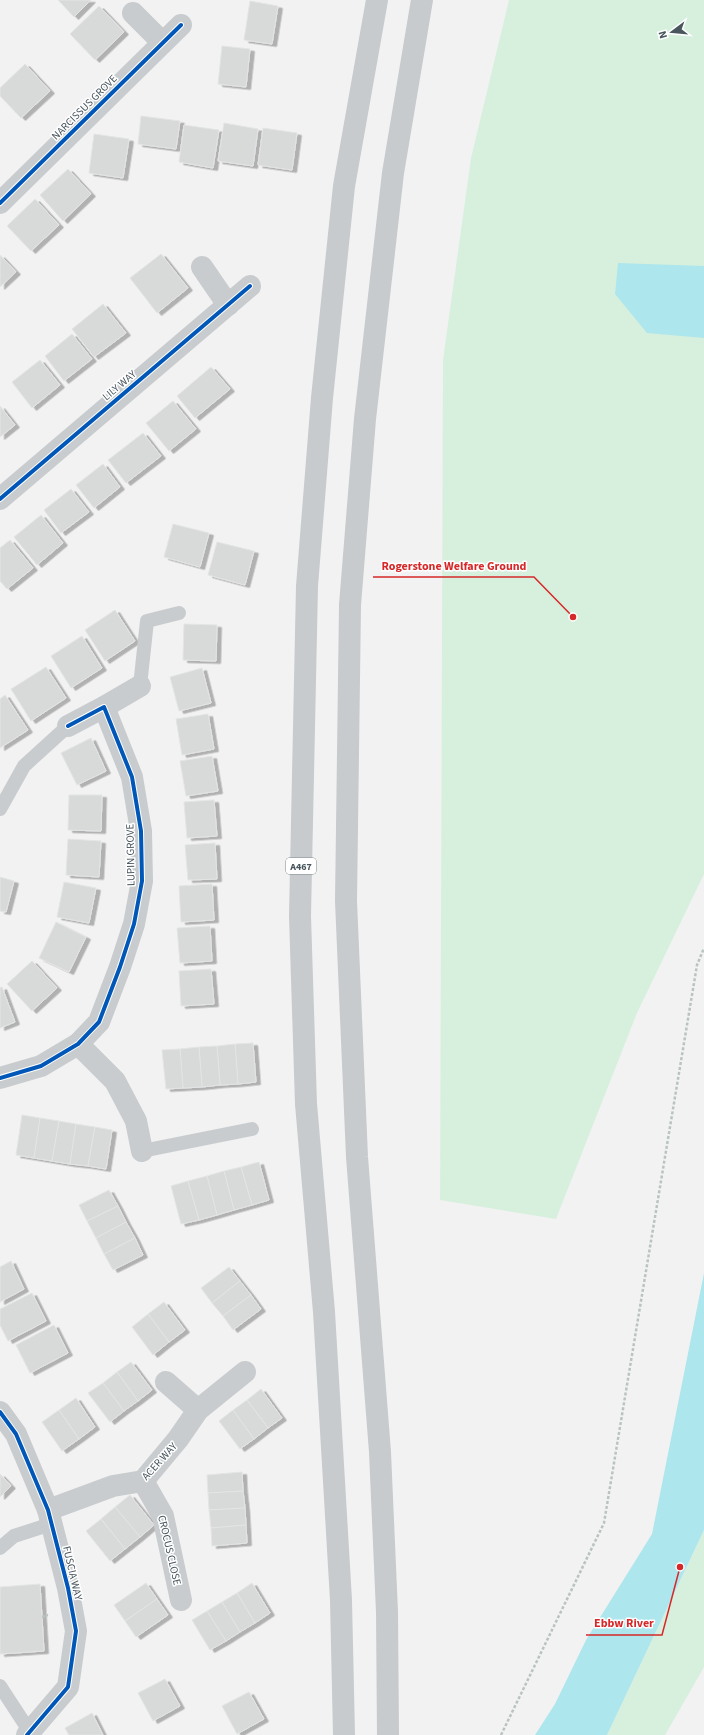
<svg xmlns="http://www.w3.org/2000/svg" width="704" height="1735" viewBox="0 0 704 1735" font-family="'Source Sans 3',sans-serif">
<defs>
<filter id="shadow"><feDropShadow dx="4.5" dy="2.5" stdDeviation="0" flood-color="#0004"/></filter>
</defs>
<rect width="100%" height="100%" fill="#f2f2f2"/>
<g fill="#d7f0de">
<polygon points="509,0 704,0 704,874 637,1013 556,1219 440,1200 443,360 471,158"/>
<polygon points="704,1530 704,1667 665,1735 607,1735"/>
</g>
<g fill="#ade6ed">
<polygon points="618,263 704,266 704,338 647,333 615,294"/>
<polygon points="704,1273 704,1530 607,1735 535,1735 555,1704 586,1640 652,1534"/>
</g>
<g fill="#d8dada" stroke="#e3e4e5" filter="url(#shadow)">
<polygon points="58,0 91,0 74,17"/>
<polygon points="250,1 278,6 272,44 244,40"/>
<polygon points="99,6 124,32 95,60 70,34"/>
<polygon points="222,46 250,49 246,87 218,84"/>
<polygon points="25,64 50,91 21,118 0,96 0,88"/>
<polygon points="141,116 180,121 176,149 138,144"/>
<polygon points="224,123 258,129 253,166 218,161"/>
<polygon points="184,125 219,130 213,168 179,162"/>
<polygon points="263,128 297,133 292,170 258,165"/>
<polygon points="94,134 129,139 123,178 89,173"/>
<polygon points="68,169 91,194 63,221 40,195"/>
<polygon points="35,199 59,225 31,251 7,226"/>
<polygon points="161,254 188,288 157,313 130,278"/>
<polygon points="0,255 16,272 0,287"/>
<polygon points="103,304 126,333 94,357 72,329"/>
<polygon points="72,334 92,359 64,381 45,356"/>
<polygon points="40,360 60,385 32,408 12,382"/>
<polygon points="211,367 230,389 195,418 177,396"/>
<polygon points="173,401 196,429 169,451 146,423"/>
<polygon points="0,406 15,425 0,437"/>
<polygon points="143,433 161,456 126,483 108,460"/>
<polygon points="103,464 120,487 94,508 76,485"/>
<polygon points="71,489 89,512 61,533 44,510"/>
<polygon points="41,515 63,543 37,565 14,537"/>
<polygon points="173,524 209,533 200,567 164,557"/>
<polygon points="10,540 33,568 7,589 0,581 0,548"/>
<polygon points="217,542 254,551 245,585 208,575"/>
<polygon points="115,610 135,641 105,661 85,630"/>
<polygon points="184,624 217,625 216,661 183,660"/>
<polygon points="82,636 102,668 71,688 51,656"/>
<polygon points="46,667 66,698 31,721 11,689"/>
<polygon points="202,668 211,703 179,711 170,677"/>
<polygon points="5,695 28,730 0,748 0,699"/>
<polygon points="208,714 214,749 182,755 176,719"/>
<polygon points="91,738 106,771 77,785 61,753"/>
<polygon points="212,756 218,791 186,796 180,761"/>
<polygon points="69,795 102,795 101,831 68,830"/>
<polygon points="214,800 217,836 187,838 184,802"/>
<polygon points="68,839 101,841 99,877 66,875"/>
<polygon points="215,843 217,879 188,880 185,845"/>
<polygon points="0,877 14,881 6,912 0,911"/>
<polygon points="64,882 96,888 89,923 57,917"/>
<polygon points="212,884 214,920 181,922 179,886"/>
<polygon points="56,922 86,937 69,972 39,958"/>
<polygon points="210,926 212,961 180,963 177,928"/>
<polygon points="32,961 57,988 32,1011 7,984"/>
<polygon points="211,969 214,1004 181,1006 179,971"/>
<polygon points="2,987 15,1022 0,1028 0,988"/>
<polygon points="253,1043 256,1082 238,1084 235,1044"/>
<polygon points="235,1044 238,1084 220,1085 217,1046"/>
<polygon points="217,1046 220,1085 202,1087 199,1047"/>
<polygon points="199,1047 202,1087 183,1088 180,1049"/>
<polygon points="180,1049 183,1088 166,1089 162,1050"/>
<polygon points="22,1115 40,1118 34,1158 16,1155"/>
<polygon points="40,1118 59,1121 52,1161 34,1158"/>
<polygon points="59,1121 76,1124 70,1164 52,1161"/>
<polygon points="76,1124 95,1127 88,1166 70,1164"/>
<polygon points="95,1127 112,1130 106,1169 88,1166"/>
<polygon points="259,1162 269,1200 252,1205 241,1167"/>
<polygon points="241,1167 252,1205 234,1210 224,1171"/>
<polygon points="224,1171 234,1210 217,1215 207,1176"/>
<polygon points="207,1176 217,1215 199,1220 188,1181"/>
<polygon points="188,1181 199,1220 181,1224 171,1186"/>
<polygon points="109,1190 118,1206 87,1221 79,1205"/>
<polygon points="118,1206 126,1222 96,1238 87,1221"/>
<polygon points="126,1222 135,1238 104,1254 96,1238"/>
<polygon points="135,1238 143,1255 113,1270 104,1254"/>
<polygon points="11,1261 24,1289 0,1302 0,1267"/>
<polygon points="229,1267 240,1281 212,1303 201,1288"/>
<polygon points="240,1281 251,1295 223,1316 212,1303"/>
<polygon points="32,1293 46,1321 8,1341 0,1325 0,1309"/>
<polygon points="251,1295 261,1309 233,1330 223,1316"/>
<polygon points="164,1302 185,1330 169,1342 148,1314"/>
<polygon points="148,1314 169,1342 153,1355 132,1327"/>
<polygon points="54,1325 68,1353 30,1373 16,1345"/>
<polygon points="131,1362 152,1390 138,1401 117,1372"/>
<polygon points="117,1372 138,1401 124,1411 103,1383"/>
<polygon points="103,1383 124,1411 110,1422 88,1393"/>
<polygon points="261,1389 282,1418 268,1428 247,1400"/>
<polygon points="76,1398 95,1427 79,1439 59,1410"/>
<polygon points="247,1400 268,1428 254,1439 233,1410"/>
<polygon points="59,1410 79,1439 62,1451 42,1422"/>
<polygon points="233,1410 254,1439 240,1449 219,1421"/>
<polygon points="242,1472 243,1491 208,1493 207,1475"/>
<polygon points="0,1474 11,1486 0,1497"/>
<polygon points="243,1491 245,1508 209,1510 208,1493"/>
<polygon points="130,1495 154,1525 140,1537 115,1507"/>
<polygon points="115,1507 140,1537 125,1549 101,1519"/>
<polygon points="245,1508 246,1525 211,1528 209,1510"/>
<polygon points="101,1519 125,1549 110,1561 86,1531"/>
<polygon points="246,1525 247,1543 212,1546 211,1528"/>
<polygon points="146,1583 157,1599 125,1621 114,1605"/>
<polygon points="252,1583 270,1613 255,1623 237,1593"/>
<polygon points="40,1584 44,1651 0,1654 0,1587"/>
<polygon points="237,1593 255,1623 240,1632 222,1602"/>
<polygon points="157,1599 168,1615 136,1637 125,1621"/>
<polygon points="222,1602 240,1632 226,1641 207,1611"/>
<polygon points="207,1611 226,1641 210,1650 192,1620"/>
<polygon points="165,1679 180,1706 153,1721 138,1693"/>
<polygon points="249,1692 264,1719 237,1734 222,1706"/>
<polygon points="92,1713 103,1735 69,1735 65,1728"/>
</g>
<g fill="none" stroke-linecap="round" stroke-linejoin="round">
<g stroke="#b9c4c0" stroke-width="2.5" stroke-dasharray="3 2" stroke-linecap="butt">
<polyline points="42,1617 48,1615"/>
<polyline points="501,1735 604,1523 697,965 704,948"/>
</g>
<g stroke="#c9ccce" stroke-width="14">
<polyline points="140,686 147,621 179,613"/>
<polyline points="0,809 24,766 68,726"/>
<polyline points="142,1151 252,1129"/>
<polyline points="0,1548 14,1536 51,1524"/>
<polyline points="0,1686 30,1732"/>
</g>
<g stroke="#c9ccce" stroke-width="22">
<polyline points="133,13 162,42"/>
<polyline points="0,203 181,25"/>
<polyline points="202,267 228,305"/>
<polyline points="0,499 250,286"/>
<polyline points="104,707 140,686"/>
<polyline points="78,1044 115,1081 136,1121 142,1151"/>
<polyline points="0,1078 41,1066 78,1044 99,1022 120,967 134,924 142,881 141,831 132,777 104,707 68,726"/>
<polyline points="166,1382 198,1410"/>
<polyline points="0,1412 16,1434 48,1510 68,1588 76,1631 68,1687 27,1735"/>
<polyline points="143,1481 163,1516 181,1600"/>
<polyline points="48,1510 113,1486 143,1481 178,1439 198,1410 245,1372"/>
</g>
<g stroke="#c7cbcd" stroke-width="22">
<polyline points="344,1735 341,1600 324,1312 306,1104 300,916 307,586 322,398 344,186 377,0"/>
<polyline points="388,1735 387,1612 380,1452 357,1157 346,901 350,605 365,419 393,173 422,0"/>
</g>
<g stroke="#fff" stroke-width="6">
<g id="cycleway">
<polyline points="0,203 181,25"/>
<polyline points="0,499 250,286"/>
<polyline points="0,1078 41,1066 78,1044 99,1022 120,967 134,924 142,881 141,831 132,777 104,707 68,726"/>
<polyline points="0,1412 16,1434 48,1510 68,1588 76,1631 68,1687 27,1735"/>
</g>
</g>
<use href="#cycleway" stroke="#0057b8" stroke-width="4"/>
</g>
<g text-anchor="middle" stroke-width="3" stroke-linejoin="round" paint-order="stroke">
<rect fill="#fff" stroke="#80898e" stroke-width="1" x="286" y="858" width="30" height="16" rx="3"/>
<g font-size="10" font-weight="bold" fill="#49565e">
<text x="301" y="870">A467</text>
</g>
<g font-size="11" fill="#49565e" stroke="#fff">
<text transform="translate(84 107) rotate(-45)" y="4">NARCISSUS GROVE</text>
<text transform="translate(119 385) rotate(-40)" y="4">LILY WAY</text>
<text transform="translate(130 855) rotate(-91)" y="4">LUPIN GROVE</text>
<text transform="translate(159 1461) rotate(-48)" y="4">ACER WAY</text>
<text transform="translate(170 1550) rotate(77)" y="4">CROCUS CLOSE</text>
<text transform="translate(73 1573) rotate(77)" y="4">FUSCIA WAY</text>
</g>
</g>
<path fill="none" stroke="#d62828" stroke-width="1.5" d="M573 617L534 577H373M680 1567L662 1635H586"/>
<g fill="#d62828" stroke="#fff" stroke-width="1.5">
<circle cx="573" cy="617" r="4"/>
<circle cx="680" cy="1567" r="4"/>
</g>
<g font-size="12" text-anchor="middle" font-weight="bold" fill="#d62828" stroke="#fff" stroke-width="3" stroke-linejoin="round" paint-order="stroke">
<text x="454" y="570">Rogerstone Welfare Ground</text>
<text x="624" y="1627">Ebbw River</text>
</g>
<g transform="translate(672 32) rotate(254)" stroke="#ffffff" stroke-width="3" paint-order="stroke">
<path d="M0-3L7 15L0 10L-7 15Z" fill="#49565e"/>
<text y="-6" font-size="11" font-weight="bold" text-anchor="middle" fill="#49565e">N</text>
</g>
</svg>
